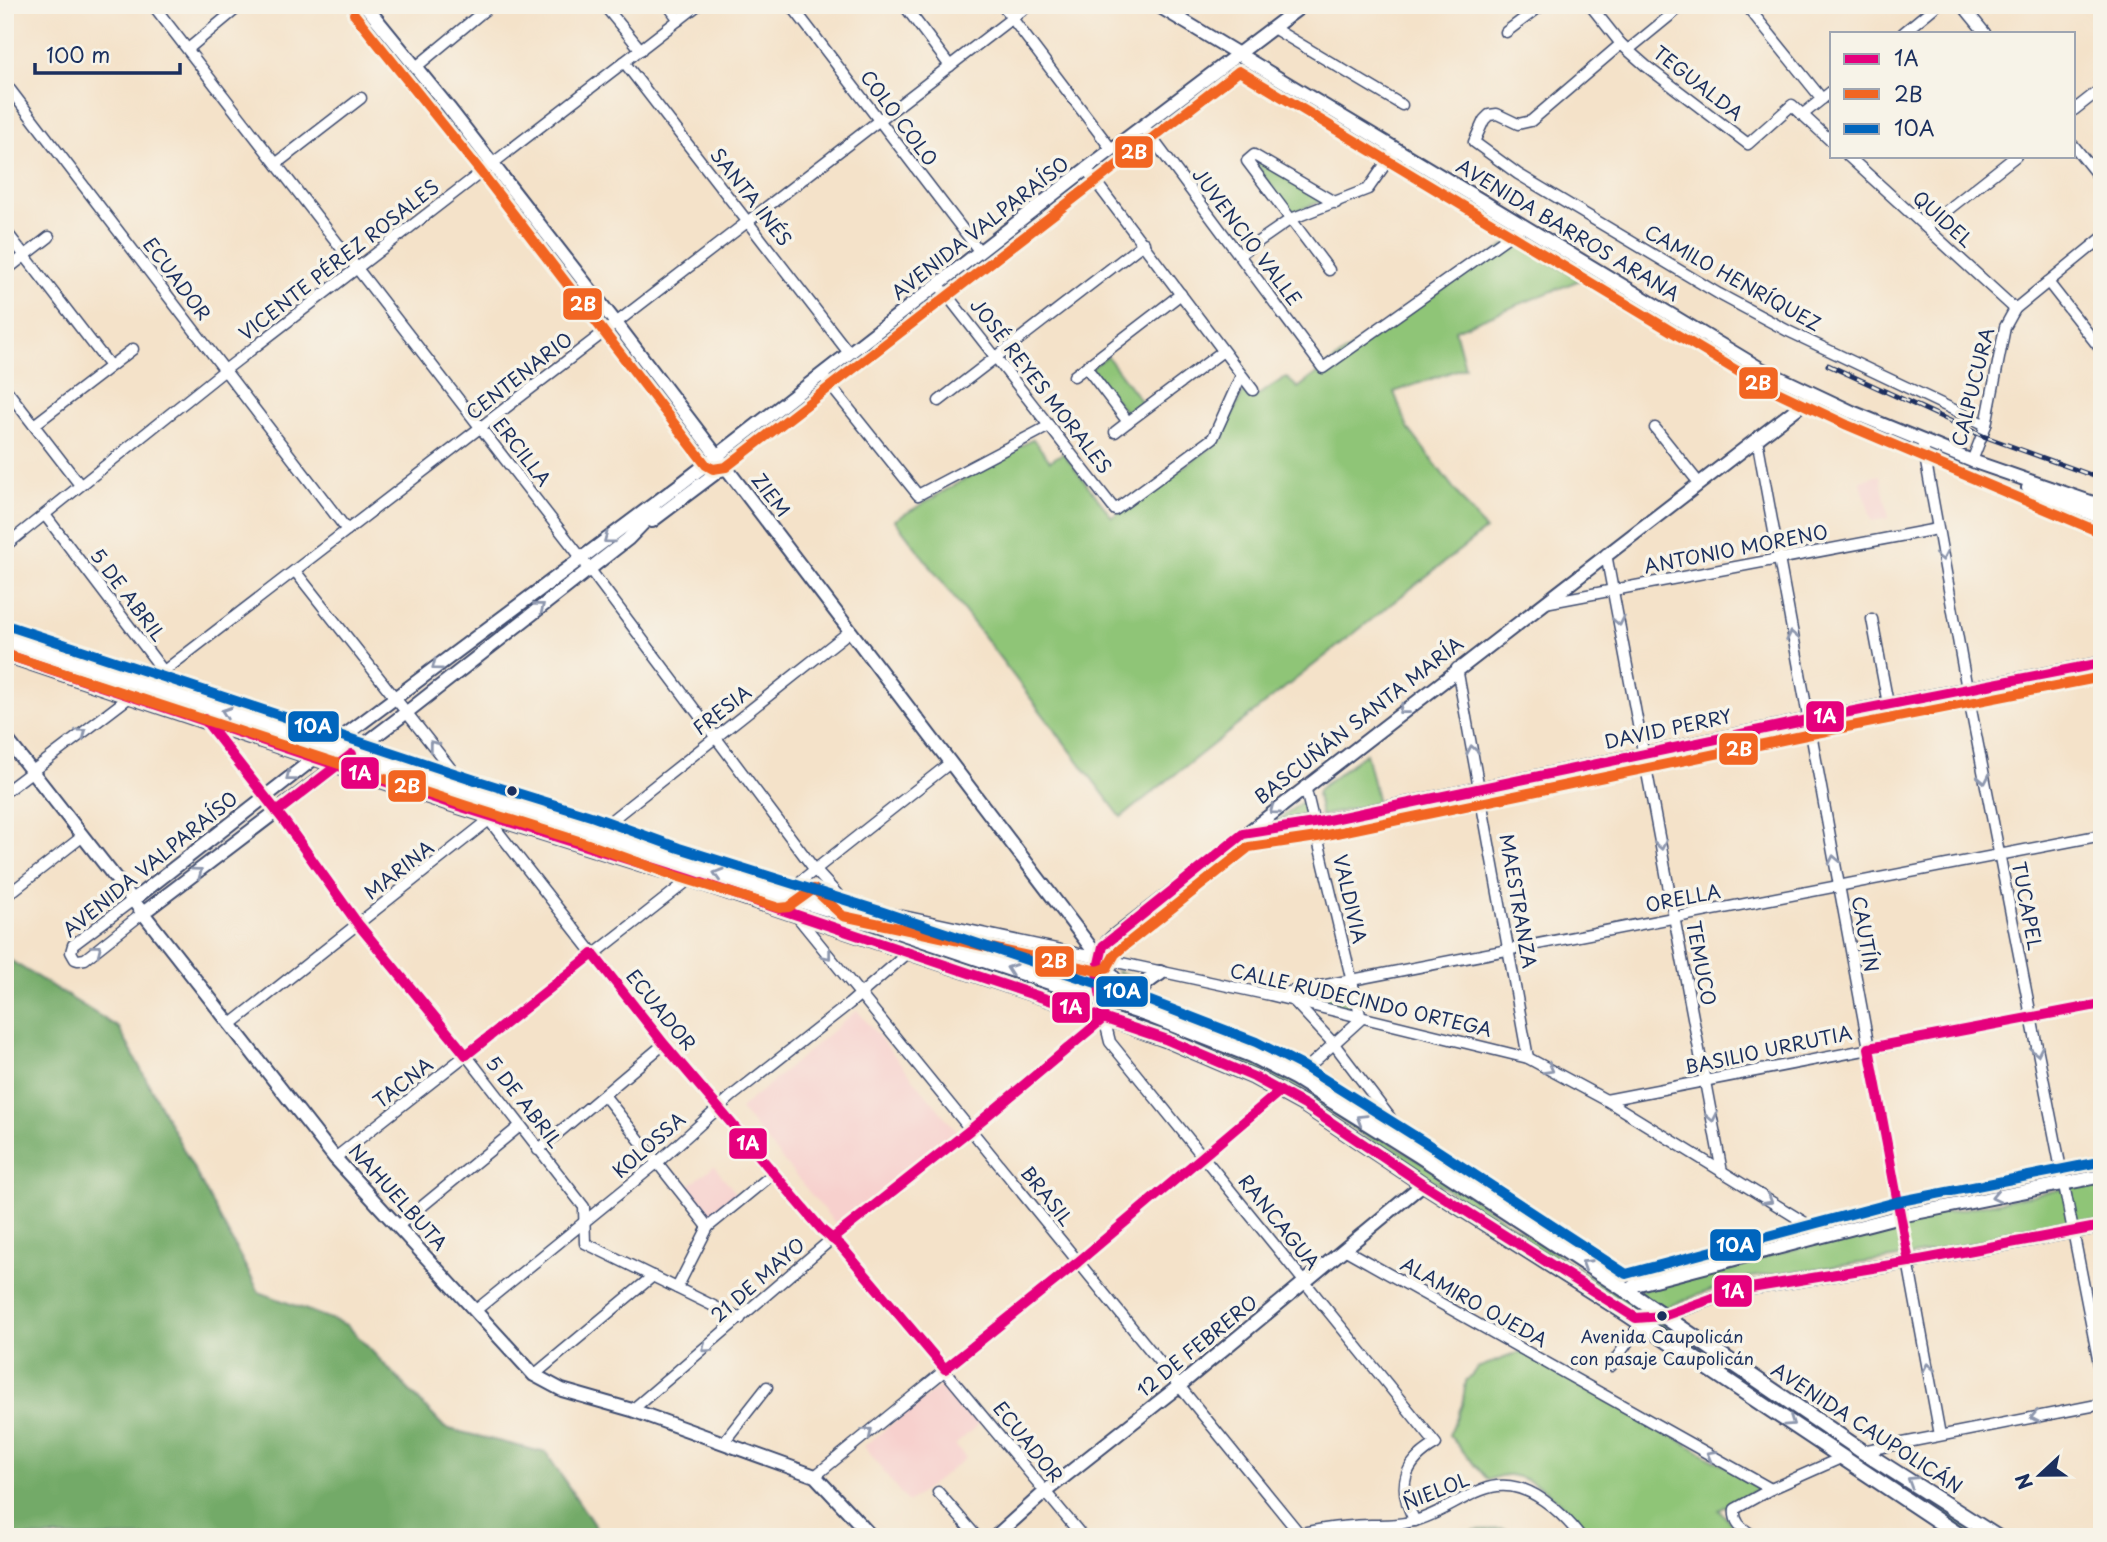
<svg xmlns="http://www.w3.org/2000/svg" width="2107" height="1542" viewBox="0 0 2107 1542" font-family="'Playpen Sans',sans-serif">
<rect width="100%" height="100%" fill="#f7f3e8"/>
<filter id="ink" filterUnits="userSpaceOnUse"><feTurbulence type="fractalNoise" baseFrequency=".0143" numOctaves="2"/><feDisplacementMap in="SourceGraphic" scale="14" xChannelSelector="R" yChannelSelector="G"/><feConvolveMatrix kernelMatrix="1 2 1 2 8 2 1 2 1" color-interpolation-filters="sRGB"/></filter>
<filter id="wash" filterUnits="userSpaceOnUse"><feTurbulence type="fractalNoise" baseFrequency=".00686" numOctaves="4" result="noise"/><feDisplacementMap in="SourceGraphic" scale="28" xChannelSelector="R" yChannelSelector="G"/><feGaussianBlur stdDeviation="1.57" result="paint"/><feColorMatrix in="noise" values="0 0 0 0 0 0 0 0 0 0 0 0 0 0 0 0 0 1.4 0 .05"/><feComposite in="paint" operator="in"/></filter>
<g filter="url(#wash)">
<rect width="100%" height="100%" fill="#f4e2c9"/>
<g fill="#f7d0cd">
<polygon points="1880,475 1889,518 1872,521 1860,480"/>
<polygon points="857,1010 959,1134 839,1228 740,1109"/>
<polygon points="714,1166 740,1198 713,1219 688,1186"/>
<polygon points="949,1379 982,1421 955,1445 966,1458 908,1503 864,1446"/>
</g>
<g fill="#8fc577" stroke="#557a6a" stroke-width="2">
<polygon points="1258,161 1325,200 1291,213 1255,164"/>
<polygon points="1512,240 1580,280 1455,330 1465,367 1394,392 1408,428 1485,530 1121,817 895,520 1033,439 1050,461 1063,453 1112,517 1225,438 1223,434 1246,386 1255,397 1286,377 1298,388 1351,348 1470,271"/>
<polygon points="1107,356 1144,405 1129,417 1091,368"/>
<polygon points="17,647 311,747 307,750 13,650"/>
<polygon points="1366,753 1378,803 1321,816 1317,794 1319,789"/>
<polygon points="361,763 598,838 1139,1018 1249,1059 1297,1085 1417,1159 1506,1221 1991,1537 1977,1537 1847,1448 1285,1085 1219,1052 1107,1012 357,766"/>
<polygon points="1303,801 1308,819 1271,826"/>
<polygon points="816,885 824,889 840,909 801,896 810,886"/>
<polygon points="856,909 931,931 1089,969 1089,989 1055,978 1045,971 863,917"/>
<polygon points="1117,971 1142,979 1135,986 1132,995"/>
<polygon points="1347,984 1353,1011 1294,996"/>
<polygon points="2102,1181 2102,1220 1892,1259 1744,1278 1661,1309 1637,1295 1639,1290 1884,1225"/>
<path d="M1523 1351 1762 1487 1719 1510 1732 1524 1748 1537H1586C1572 1510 1541 1480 1510 1475 1503 1474 1495 1478 1488 1480L1449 1435 1462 1405 1466 1382 1477 1368Z"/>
<polygon points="1506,1529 1510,1537 1461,1537 1474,1530"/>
</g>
<polygon fill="#73aa68" stroke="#476c63" stroke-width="2" points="5,957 119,1028 259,1292 347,1325 445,1428 546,1453 602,1537 5,1537"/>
</g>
<g filter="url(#ink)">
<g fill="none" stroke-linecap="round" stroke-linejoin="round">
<g stroke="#3c4a6e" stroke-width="13">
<g id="street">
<polyline points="153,5 576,551 815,870 858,917"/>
<polyline points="604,5 641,50"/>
<polyline points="668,5 679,20"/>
<polyline points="791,5 980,252"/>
<polyline points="904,5 950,66"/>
<polyline points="1002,5 1112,150"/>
<polyline points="1590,5 1621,44 1646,66 1748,144 1792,105 1832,142"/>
<polyline points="1746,5 1822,99"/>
<polyline points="1962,5 1985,33"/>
<polyline points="1273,28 1402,105"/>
<polyline points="1506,32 1542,5"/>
<polyline points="1903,33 1937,5"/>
<polyline points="1621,44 1531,121 1518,124 1497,114 1489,115 1484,120 1474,142 1518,174 1719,294 1788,331 1986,425"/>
<polyline points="188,49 241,5"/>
<polyline points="1628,50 1683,5"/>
<polyline points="624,62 849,353"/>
<polyline points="416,67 491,5"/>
<polyline points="5,83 347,530"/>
<polyline points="2074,110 2102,88"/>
<polyline points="1802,115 1832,91"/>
<polyline points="1143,126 1323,368 1523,226"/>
<polyline points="2074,146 2102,181"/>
<polyline points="1848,156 2015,309"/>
<polyline points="277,163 361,98"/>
<polyline points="1086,169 1253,390"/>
<polyline points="1926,227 2016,156"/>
<polyline points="5,230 110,366"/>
<polyline points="1239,255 1291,219 1368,189 1396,149"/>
<polyline points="1329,270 1247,161 1254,155 1336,203"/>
<polyline points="5,271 49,237"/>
<polyline points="2048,282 2102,351"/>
<polyline points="939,285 1115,510 1213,438 1241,376"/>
<polyline points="1181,294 1086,367 1128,422 1223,351"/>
<polyline points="822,375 918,495 1049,426"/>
<polyline points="1074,376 1086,367"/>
<polyline points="5,388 80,485"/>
<polyline points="939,401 1144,243"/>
<polyline points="34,425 133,349"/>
<polyline points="1655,428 1699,483"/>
<polyline points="1115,432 1128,422"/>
<polyline points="1757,439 1940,1435"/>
<polyline points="1922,440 1967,689 2102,1379"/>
<polyline points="1972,461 1986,425 2005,327 2015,309 2102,238"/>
<polyline points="45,515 183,697"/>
<polyline points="5,546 225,370 698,5"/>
<polyline points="1606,554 1722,1172"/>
<polyline points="295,571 470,793"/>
<polyline points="1545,603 1937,529"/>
<polyline points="1872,619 1888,704"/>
<polyline points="1457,668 1528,1058"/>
<polyline points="164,671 1029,5"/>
<polyline points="207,723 285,822 358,924 466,1055 584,1207 585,1243 740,1319"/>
<polyline points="5,792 131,696"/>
<polyline points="489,820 664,1044 822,1230 841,1246 1083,1537"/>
<polyline points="590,830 609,822 850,631"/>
<polyline points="783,895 950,763"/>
<polyline points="5,897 83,836"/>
<polyline points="133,900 73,945 71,952 75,959 78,960 85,959 143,913"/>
<polyline points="847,904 1270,995 1528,1058 1606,1100 1825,1235"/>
<polyline points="795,914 1299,1533"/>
<polyline points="1274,995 2102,835"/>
<polyline points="1294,1001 1334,1044 1414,1149"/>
<polyline points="230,1025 489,820"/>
<polyline points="1296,1078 1361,1019 1305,786"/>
<polyline points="604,1095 708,1227"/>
<polyline points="1606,1100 2102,1004"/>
<polyline points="538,1150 664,1044"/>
<polyline points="335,1158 690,879"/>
<polyline points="398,1226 520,1126"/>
<polyline points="1344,1249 1771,1489"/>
<polyline points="677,1288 708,1227 774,1173"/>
<polyline points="476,1310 658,1162 732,1096 849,1004 909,952"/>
<polyline points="1611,1366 1641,1323"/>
<polyline points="534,1375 653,1276"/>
<path d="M632 1410 841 1231 970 1130 1104 1018 1110 1042 1436 1444C1403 1463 1396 1487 1415 1521"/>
<polyline points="723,1443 767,1387"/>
<polyline points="1862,1451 2102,1404"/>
<polyline points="815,1476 1078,1262 1280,1091"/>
<polyline points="938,1492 977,1537"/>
<path d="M1287 1537C1313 1529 1343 1526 1371 1525 1386 1525 1399 1525 1414 1521 1441 1515 1471 1489 1497 1486 1530 1482 1562 1512 1581 1537"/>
<path d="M1755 1537C1744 1529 1733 1524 1735 1509L1771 1489 1843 1457"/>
</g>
</g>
<g stroke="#3c4a6e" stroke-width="16">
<g id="secondary">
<polyline points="365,5 449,108 616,323 1140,1012"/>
<polyline points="1157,5 1761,369 1852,412 1972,461 2102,506"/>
<polyline points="2028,488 2102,518"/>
<polyline points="652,521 725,466"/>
<polyline points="5,737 335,1158 534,1375 562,1390 632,1410 815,1476 872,1537"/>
<polyline points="1244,834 1314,823 1808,720 2102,663"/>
<polyline points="133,900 316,757 682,483 1086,169 1303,5"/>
<polyline points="143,913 407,712 628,539 655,511"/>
<path d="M1104 1018C1100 1002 1094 973 1098 957 1100 948 1108 941 1115 935L1814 395"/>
<polyline points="1627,1291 1635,1285 1900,1216 2102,1176"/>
<polyline points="1663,1316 1733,1291 1909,1262 2102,1226"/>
<polyline points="995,1537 1046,1491 1179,1386 1423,1184"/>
</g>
</g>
<g stroke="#3c4a6e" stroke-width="18">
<g id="primary">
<polyline points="5,639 471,793 590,830 674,861 876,924 1146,1014 1251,1055 1296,1078 1419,1155 1627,1291 1862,1451 1997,1537"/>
<polyline points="5,654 449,803 690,879 1124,1024 1165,1039 1254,1077 1305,1105 1423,1184 1621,1310 1962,1537"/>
<path d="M1146 1014C1138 991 1138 986 1160 973"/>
</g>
</g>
<use href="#street" stroke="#fff" stroke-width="10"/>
<use href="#secondary" stroke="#fff" stroke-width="12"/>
<use href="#primary" stroke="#fff" stroke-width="14"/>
<g stroke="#1b2f5e" stroke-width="5">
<polyline id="rail" points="1828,365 1983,436 2102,479"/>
</g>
<use href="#rail" stroke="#f7f3e8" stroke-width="2.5" stroke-dasharray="8" stroke-linecap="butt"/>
<g stroke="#f7f3e8" stroke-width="16">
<g id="bus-1">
<polyline points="5,654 449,803 690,879 1165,1039 1254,1077 1305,1105 1423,1184 1636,1318 1663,1316 1733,1291 1909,1262 2102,1226"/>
<polyline points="204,719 285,822 358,924 466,1055"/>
<polyline points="277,812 352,754"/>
<polyline points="593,954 664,1044 822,1230 841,1246 945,1369 1078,1262 1280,1091"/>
<polyline points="1104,1018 1097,972 1103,946 1243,834 1314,823 1808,720 2102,663"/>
<polyline points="466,1055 593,954"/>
<polyline points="832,1239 970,1130 1104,1018"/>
<polyline points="1909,1262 1869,1048 2102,1004"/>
</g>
</g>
<g stroke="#f7f3e8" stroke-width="16">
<g id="bus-2">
<polyline points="354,14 481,172 706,465 713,469 726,467 1239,71 1754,381 1847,425 2097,531"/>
<polyline points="5,654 467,806 585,843 670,874 779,908 789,907 814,889 843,916 1098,971 1107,968 1115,954 1124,946 1249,847 1317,837 1811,734 2102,677"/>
</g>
</g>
<g stroke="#f7f3e8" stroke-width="16">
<polyline id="bus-3" points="9,626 475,780 594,817 679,848 880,911 1150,1001 1256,1042 1303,1066 1426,1143 1626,1274 1896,1202 2099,1162"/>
</g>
<use href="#bus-1" stroke="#e5007d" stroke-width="10"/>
<use href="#bus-2" stroke="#f26522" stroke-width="10"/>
<use href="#bus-3" stroke="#0065bd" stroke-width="10"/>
</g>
<defs><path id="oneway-chevron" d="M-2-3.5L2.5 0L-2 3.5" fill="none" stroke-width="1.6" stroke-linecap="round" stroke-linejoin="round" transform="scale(1.75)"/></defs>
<g stroke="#8d97ae">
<use href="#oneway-chevron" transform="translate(608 539) rotate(143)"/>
<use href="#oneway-chevron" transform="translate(1942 556) rotate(79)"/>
<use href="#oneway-chevron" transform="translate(540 607) rotate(-38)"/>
<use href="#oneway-chevron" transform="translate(1619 621) rotate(79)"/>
<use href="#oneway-chevron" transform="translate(1792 636) rotate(-101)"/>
<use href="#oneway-chevron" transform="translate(436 666) rotate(143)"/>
<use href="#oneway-chevron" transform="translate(1403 710) rotate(142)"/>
<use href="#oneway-chevron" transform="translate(226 712) rotate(-161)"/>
<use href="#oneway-chevron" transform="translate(82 733) rotate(-37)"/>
<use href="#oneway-chevron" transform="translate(433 745) rotate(-128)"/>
<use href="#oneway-chevron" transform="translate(1472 750) rotate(-100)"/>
<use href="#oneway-chevron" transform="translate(290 777) rotate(142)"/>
<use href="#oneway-chevron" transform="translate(1984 779) rotate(79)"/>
<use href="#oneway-chevron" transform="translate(1274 810) rotate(143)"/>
<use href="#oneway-chevron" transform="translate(1661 845) rotate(79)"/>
<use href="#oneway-chevron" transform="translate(1834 860) rotate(-101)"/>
<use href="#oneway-chevron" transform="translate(198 872) rotate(-37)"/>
<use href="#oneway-chevron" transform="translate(718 874) rotate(-163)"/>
<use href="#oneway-chevron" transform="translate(97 949) rotate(-38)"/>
<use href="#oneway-chevron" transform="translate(827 955) rotate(52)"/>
<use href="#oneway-chevron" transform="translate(1011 969) rotate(-161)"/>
<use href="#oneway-chevron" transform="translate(2037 1051) rotate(79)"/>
<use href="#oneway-chevron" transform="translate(1549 1069) rotate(29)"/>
<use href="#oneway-chevron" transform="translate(1712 1117) rotate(79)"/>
<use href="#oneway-chevron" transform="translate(1361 1119) rotate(-148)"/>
<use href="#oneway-chevron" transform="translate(1996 1197) rotate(168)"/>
<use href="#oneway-chevron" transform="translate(1768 1200) rotate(31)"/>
<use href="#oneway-chevron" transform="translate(1586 1264) rotate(-147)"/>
<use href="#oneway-chevron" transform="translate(706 1348) rotate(140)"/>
<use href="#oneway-chevron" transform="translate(1928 1368) rotate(-100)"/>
<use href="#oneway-chevron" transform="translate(2035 1417) rotate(169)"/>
<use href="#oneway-chevron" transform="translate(1790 1422) rotate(34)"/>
<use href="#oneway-chevron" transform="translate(868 1432) rotate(-39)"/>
<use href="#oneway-chevron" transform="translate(1711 1455) rotate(-151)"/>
<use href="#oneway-chevron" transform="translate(1912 1481) rotate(-148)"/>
</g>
</g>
<g fill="#1b2f5e" stroke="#f7f3e8" stroke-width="2.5">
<circle cx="512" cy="791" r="6"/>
<circle cx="1662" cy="1316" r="6"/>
</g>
<g text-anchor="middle" stroke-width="7" stroke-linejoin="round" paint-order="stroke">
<g font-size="17" fill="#1b2f5e" stroke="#f7f3e8">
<text x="1662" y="1343">Avenida Caupolicán<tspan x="1662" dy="22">con pasaje Caupolicán</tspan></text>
</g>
<g font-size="19" fill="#1b2f5e" stroke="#f7f3e8">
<text transform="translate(1698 83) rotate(38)" y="7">TEGUALDA</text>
<text transform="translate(899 118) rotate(53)" y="7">COLO COLO</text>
<text transform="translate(751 197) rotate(52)" y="7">SANTA INÉS</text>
<text transform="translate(1943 219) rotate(42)" y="7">QUIDEL</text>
<text transform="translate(980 228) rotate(-38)" y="7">AVENIDA VALPARAÍSO</text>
<text transform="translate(1568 230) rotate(31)" y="7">AVENIDA BARROS ARANA</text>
<text transform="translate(1247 237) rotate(53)" y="7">JUVENCIO VALLE</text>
<text transform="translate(339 260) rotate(-38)" y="7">VICENTE PÉREZ ROSALES</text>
<text transform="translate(1733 278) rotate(29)" y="7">CAMILO HENRÍQUEZ</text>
<text transform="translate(177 279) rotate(53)" y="7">ECUADOR</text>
<text transform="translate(519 376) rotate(-38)" y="7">CENTENARIO</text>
<text transform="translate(1041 386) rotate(52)" y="7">JOSÉ REYES MORALES</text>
<text transform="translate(1973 387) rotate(-76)" y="7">CALPUCURA</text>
<text transform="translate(522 452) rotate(52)" y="7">ERCILLA</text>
<text transform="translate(771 495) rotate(53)" y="7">ZIEM</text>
<text transform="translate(1736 549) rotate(-11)" y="7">ANTONIO MORENO</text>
<text transform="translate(128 595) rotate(53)" y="7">5 DE ABRIL</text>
<text transform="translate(722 710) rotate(-38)" y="7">FRESIA</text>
<text transform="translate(1359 720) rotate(-38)" y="7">BASCUÑÁN SANTA MARÍA</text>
<text transform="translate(1668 729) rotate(-12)" y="7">DAVID PERRY</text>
<text transform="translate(150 864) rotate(-39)" y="7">AVENIDA VALPARAÍSO</text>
<text transform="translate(399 870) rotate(-38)" y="7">MARINA</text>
<text transform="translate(1683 898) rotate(-11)" y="7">ORELLA</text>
<text transform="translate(1350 899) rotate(77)" y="7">VALDIVIA</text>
<text transform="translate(1518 901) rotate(80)" y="7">MAESTRANZA</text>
<text transform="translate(2027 906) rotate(79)" y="7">TUCAPEL</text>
<text transform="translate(1865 934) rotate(80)" y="7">CAUTÍN</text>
<text transform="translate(1701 963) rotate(79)" y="7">TEMUCO</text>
<text transform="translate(1361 1000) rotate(13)" y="7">CALLE RUDECINDO ORTEGA</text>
<text transform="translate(661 1010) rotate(51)" y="7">ECUADOR</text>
<text transform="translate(1768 1050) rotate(-12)" y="7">BASILIO URRUTIA</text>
<text transform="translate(403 1083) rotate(-38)" y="7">TACNA</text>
<text transform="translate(524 1102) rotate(52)" y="7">5 DE ABRIL</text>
<text transform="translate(649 1145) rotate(-41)" y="7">KOLOSSA</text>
<text transform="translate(1047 1196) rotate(51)" y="7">BRASIL</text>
<text transform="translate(398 1197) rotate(48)" y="7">NAHUELBUTA</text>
<text transform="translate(1279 1222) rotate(51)" y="7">RANCAGUA</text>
<text transform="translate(758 1280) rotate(-41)" y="7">21 DE MAYO</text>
<text transform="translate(1474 1302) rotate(29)" y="7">ALAMIRO OJEDA</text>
<text transform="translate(1197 1346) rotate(-39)" y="7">12 DE FEBRERO</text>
<text transform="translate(1867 1428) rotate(33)" y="7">AVENIDA CAUPOLICÁN</text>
<text transform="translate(1028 1442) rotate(51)" y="7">ECUADOR</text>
<text transform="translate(1436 1491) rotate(-22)" y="7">ÑIELOL</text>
</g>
</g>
<g stroke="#f7f3e8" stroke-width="2.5">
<rect x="1114" y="135" width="40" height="34" rx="7" fill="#f26522"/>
<rect x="562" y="287" width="41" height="34" rx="7" fill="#f26522"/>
<rect x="1738" y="366" width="41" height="34" rx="7" fill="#f26522"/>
<rect x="1805" y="700" width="40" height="33" rx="7" fill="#e5007d"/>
<rect x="287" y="710" width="53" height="33" rx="7" fill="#0065bd"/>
<rect x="1718" y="732" width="41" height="34" rx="7" fill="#f26522"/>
<rect x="340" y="756" width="40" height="34" rx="7" fill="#e5007d"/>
<rect x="387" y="769" width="40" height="34" rx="7" fill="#f26522"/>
<rect x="1034" y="945" width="41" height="33" rx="7" fill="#f26522"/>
<rect x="1095" y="975" width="54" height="33" rx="7" fill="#0065bd"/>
<rect x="1051" y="991" width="40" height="33" rx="7" fill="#e5007d"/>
<rect x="728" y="1127" width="40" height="33" rx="7" fill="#e5007d"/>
<rect x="1709" y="1228" width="53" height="34" rx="7" fill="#0065bd"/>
<rect x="1713" y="1274" width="40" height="34" rx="7" fill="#e5007d"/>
</g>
<g font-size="19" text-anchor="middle" font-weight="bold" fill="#fff">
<text x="1134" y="159">2B</text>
<text x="583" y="311">2B</text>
<text x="1758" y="390">2B</text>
<text x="1825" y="723">1A</text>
<text x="313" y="733">10A</text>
<text x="1739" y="756">2B</text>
<text x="360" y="780">1A</text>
<text x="407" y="793">2B</text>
<text x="1054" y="968">2B</text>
<text x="1122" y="998">10A</text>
<text x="1071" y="1014">1A</text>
<text x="748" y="1150">1A</text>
<text x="1735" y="1252">10A</text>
<text x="1733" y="1298">1A</text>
</g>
<rect width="2107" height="1542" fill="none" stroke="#f7f3e8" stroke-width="28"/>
<rect x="1830" y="32" width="245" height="126" fill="#f7f3e8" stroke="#9fa5b1" stroke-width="2"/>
<rect x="1844" y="54" width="35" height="10" fill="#e5007d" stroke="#9fa5b1" stroke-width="2"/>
<text x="1894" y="66" font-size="21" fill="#1b2f5e">1A</text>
<rect x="1844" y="89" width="35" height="10" fill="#f26522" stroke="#9fa5b1" stroke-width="2"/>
<text x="1894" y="102" font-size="21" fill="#1b2f5e">2B</text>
<rect x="1844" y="124" width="35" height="10" fill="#0065bd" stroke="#9fa5b1" stroke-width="2"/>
<text x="1894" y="136" font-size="21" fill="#1b2f5e">10A</text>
<g transform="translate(2040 1475) rotate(248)" stroke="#f7f3e8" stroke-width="5" paint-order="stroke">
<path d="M0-5L12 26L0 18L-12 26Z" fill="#1b2f5e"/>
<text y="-10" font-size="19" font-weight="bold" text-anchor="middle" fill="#1b2f5e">N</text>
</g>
<path d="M35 63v10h145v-10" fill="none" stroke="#1b2f5e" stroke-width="3.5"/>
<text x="46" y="63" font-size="21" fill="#1b2f5e" stroke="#f7f3e8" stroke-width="5" paint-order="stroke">100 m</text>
</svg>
